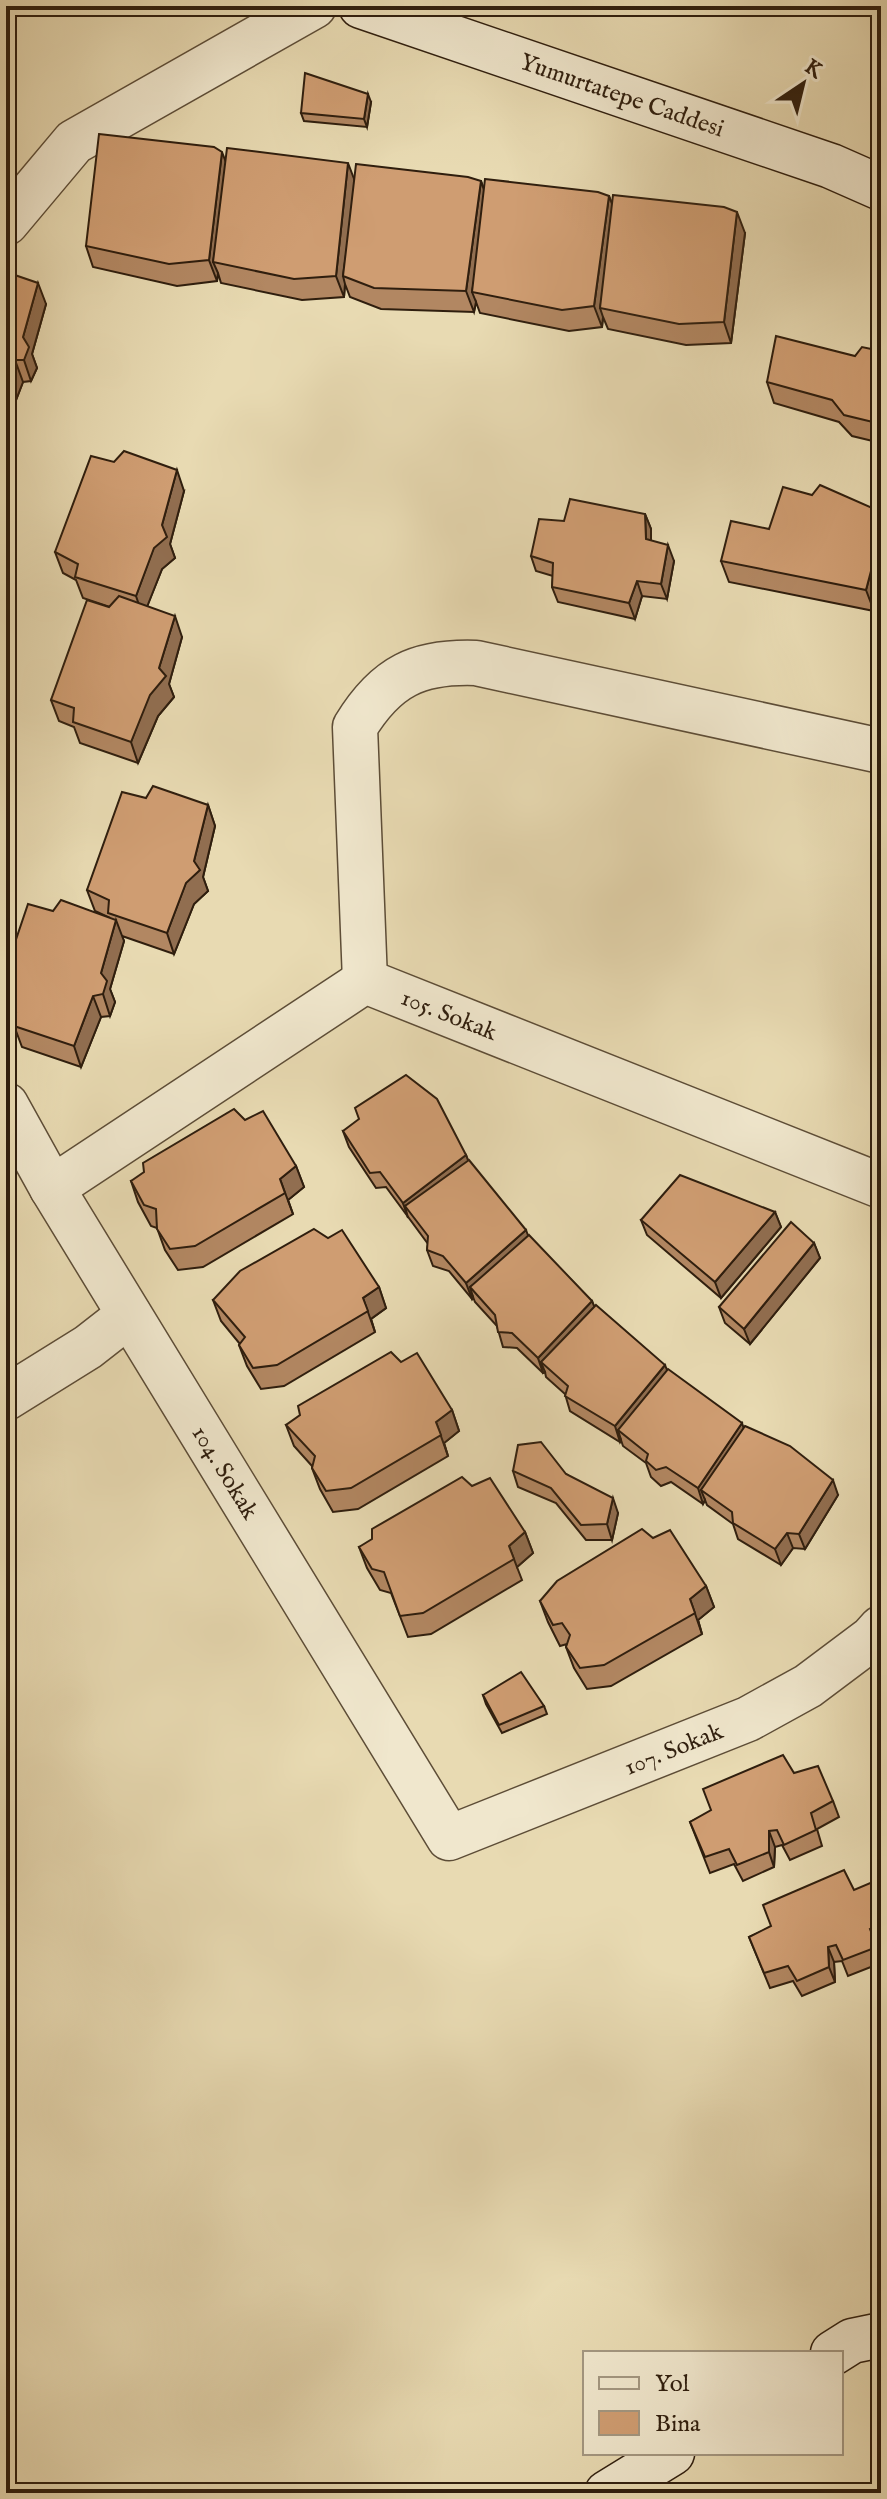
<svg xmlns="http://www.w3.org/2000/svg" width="887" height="2499" viewBox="0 0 887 2499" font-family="'IM FELL English',serif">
<rect width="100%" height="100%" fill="#e8dab2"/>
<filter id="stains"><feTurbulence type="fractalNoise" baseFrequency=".0025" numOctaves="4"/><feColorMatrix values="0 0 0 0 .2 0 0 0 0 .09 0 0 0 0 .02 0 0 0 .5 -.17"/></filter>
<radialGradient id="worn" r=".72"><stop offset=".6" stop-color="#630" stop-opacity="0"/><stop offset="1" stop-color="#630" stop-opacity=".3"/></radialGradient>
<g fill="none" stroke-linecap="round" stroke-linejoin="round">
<g stroke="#5d4d37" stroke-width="47">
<g id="street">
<polyline points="6,223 74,142 314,6"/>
<path d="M365 981 355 727C386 676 418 661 476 663L881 751"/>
<path id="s1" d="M6 1105 52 1188 449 1838 748 1719 808 1686 872 1638 881 1628"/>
<path id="s2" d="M52 1188 365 981 881 1186"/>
<polyline points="6,1398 88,1347 129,1315"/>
</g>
</g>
<g stroke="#2f1e0e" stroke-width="47">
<g id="secondary">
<path id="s3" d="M361 6 831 166 881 188"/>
<polyline points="833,2353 852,2341 881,2335"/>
<polyline points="607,2493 672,2453"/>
</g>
</g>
<use href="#street" stroke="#f0e7cd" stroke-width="44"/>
<use href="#secondary" stroke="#f0e7cd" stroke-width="44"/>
</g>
<g fill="#b28762" stroke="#2f1e0e" stroke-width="2">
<polygon points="371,102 367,127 304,121 301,113"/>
<polygon points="226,162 354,179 481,181 484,190 609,196 612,204 745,233 731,343 686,345 608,329 603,317 602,327 569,331 480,313 476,302 474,312 381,309 350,297 345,284 344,297 302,300 221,283 218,273 217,281 177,286 93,267 86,246"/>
<polygon points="6,272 46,304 32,354 37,368 31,381 23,382 6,426"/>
<polygon points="881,353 881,443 852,436 839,422 774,403 767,382 855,356"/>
<polygon points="184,491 170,544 175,558 162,569 147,606 182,637 169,684 174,697 158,716 138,763 80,743 74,727 59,721 51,700 110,607 83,598 76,580 63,573 55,552"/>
<polygon points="645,514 651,529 651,541 674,561 667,599 642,596 635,619 558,602 552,587 553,576 536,571 531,556 564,521"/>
<polygon points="881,517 881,584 874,611 729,582 721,561 769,529"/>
<polygon points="146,798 208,805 215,826 203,877 208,891 194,904 174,954 122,936 124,941 110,989 115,1002 110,1016 101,1017 81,1067 22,1047 16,1031 6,1027 6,969 53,911 110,918 95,911 87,890"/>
<polygon points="343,1131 466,1155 468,1160 528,1236 592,1301 594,1306 667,1370 743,1428 838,1495 805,1549 793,1548 781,1565 738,1539 733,1524 707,1505 705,1500 703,1504 671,1482 661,1486 651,1477 646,1463 623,1446 621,1440 620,1442 570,1411 565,1394 546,1377 545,1372 543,1373 517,1348 503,1347 497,1326 475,1302 473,1297 472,1299 449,1271 433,1266 427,1250 428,1244 386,1187 376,1188 349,1147"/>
<polygon points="296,1166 304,1187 288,1200 293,1214 203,1267 178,1270 165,1250 157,1228 151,1226 138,1202 131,1181"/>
<polygon points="775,1212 781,1227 721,1298 647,1235 641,1220"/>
<polygon points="814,1243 820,1258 750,1344 725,1323 719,1307"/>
<polygon points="379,1287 386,1308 371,1319 375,1332 284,1386 261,1389 247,1366 239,1345 240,1344 221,1321 213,1300"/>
<polygon points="452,1410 459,1431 444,1443 448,1456 358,1509 333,1512 320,1489 312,1468 312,1466 294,1446 286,1425"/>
<polygon points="513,1471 566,1474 618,1513 612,1540 586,1540 556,1503 518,1487"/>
<polygon points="525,1532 533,1553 517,1567 522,1580 431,1634 408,1637 391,1593 380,1590 367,1568 359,1547"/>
<polygon points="706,1586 714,1607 698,1620 702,1634 611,1686 587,1689 574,1668 566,1647 567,1644 560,1646 548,1622 540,1601"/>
<polygon points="483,1695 544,1706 547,1714 502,1733 486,1704"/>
<polygon points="794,1773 833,1801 839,1817 817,1829 822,1846 790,1860 782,1845 775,1847 774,1867 743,1881 734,1864 710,1873 690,1822"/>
<polygon points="854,1890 881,1894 881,1942 876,1945 881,1958 881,1963 848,1976 842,1961 834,1962 835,1982 802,1996 793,1981 770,1988 749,1937"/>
</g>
<g fill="#916e50" stroke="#2f1e0e" stroke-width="2">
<polygon points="368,94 371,102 367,127 364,119"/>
<polygon points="222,152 230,173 213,262 218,273 217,281 209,260"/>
<polygon points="348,163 356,184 343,276 345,284 344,297 336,276"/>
<polygon points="481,181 488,202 472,292 476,302 474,312 466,291"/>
<polygon points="609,196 617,217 600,308 603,317 602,327 594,306"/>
<polygon points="737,212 745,233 731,343 724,322"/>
<polygon points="38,283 46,304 32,354 37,368 31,381 24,360 23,337"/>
<polygon points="15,360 23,382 6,426 6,384"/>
<polygon points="177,470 184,491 170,544 175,558 162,569 143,617 136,596 162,525"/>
<polygon points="645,514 651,529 651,555 646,539"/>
<polygon points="881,533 881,584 874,611 866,590"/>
<polygon points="668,545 674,561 667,599 661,584"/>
<polygon points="637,581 642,596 635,619 629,603"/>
<polygon points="175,616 182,637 169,684 174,697 158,716 138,763 131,742 159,668"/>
<polygon points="208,805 215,826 203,877 208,891 194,904 174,954 167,933 194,861"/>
<polygon points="116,920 124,941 110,989 115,1002 110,1016 103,994 101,973"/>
<polygon points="93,996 101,1017 81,1067 74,1046"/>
<polygon points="466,1155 472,1171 405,1206 408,1218 403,1203"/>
<polygon points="296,1166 304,1187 288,1200 293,1214 280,1179"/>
<polygon points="775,1212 781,1227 721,1298 715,1282"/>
<polygon points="526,1230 532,1246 470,1287 473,1297 472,1299 466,1283"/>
<polygon points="814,1243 820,1258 750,1344 744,1329"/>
<polygon points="379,1287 386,1308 371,1319 375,1332 363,1298"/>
<polygon points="592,1301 598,1316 541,1362 545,1372 543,1373 538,1358"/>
<polygon points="665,1365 671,1380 618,1430 621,1440 620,1442 615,1426"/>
<polygon points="452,1410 459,1431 444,1443 448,1456 436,1422"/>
<polygon points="742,1423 747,1438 701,1490 705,1500 703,1504 698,1488"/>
<polygon points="833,1480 838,1495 805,1549 799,1534"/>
<polygon points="613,1498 618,1513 612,1540 607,1524"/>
<polygon points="525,1532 533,1553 517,1567 509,1546"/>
<polygon points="787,1533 793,1548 781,1565 775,1549"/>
<polygon points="706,1586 714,1607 698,1620 702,1634 690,1599"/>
<polygon points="769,1831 775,1847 774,1867 769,1852"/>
<polygon points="828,1947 834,1962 835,1982 829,1967"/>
</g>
<g fill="#cf9d72" stroke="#2f1e0e" stroke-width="2">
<polygon points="305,73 368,94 364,119 301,113"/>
<polygon points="99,134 214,147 222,152 209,260 169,264 86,246"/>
<polygon points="227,148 348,163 336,276 294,279 213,262"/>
<polygon points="356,164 468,177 481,181 466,291 374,288 343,276"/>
<polygon points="485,179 598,192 609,196 594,306 562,310 472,292"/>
<polygon points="613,195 724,207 737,212 724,322 679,324 600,308"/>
<polygon points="6,272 38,283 23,337 29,347 24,360 15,360 6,384"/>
<polygon points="776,336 855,356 862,347 876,350 881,353 881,424 844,415 832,400 767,382"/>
<polygon points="124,451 177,470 162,525 167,537 154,548 136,596 75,577 78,564 55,552 91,456 114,462"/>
<polygon points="820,485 879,511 881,519 881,533 866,590 721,561 731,521 769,529 783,487 812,495"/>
<polygon points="570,499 645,514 646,539 668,545 661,584 637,581 629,603 552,587 553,563 531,556 539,519 564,521"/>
<polygon points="119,596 175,616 159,668 166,676 150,695 131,742 73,722 74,708 51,700 87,600 109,607"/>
<polygon points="153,786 208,805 194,861 200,870 186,883 167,933 108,913 109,900 87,890 122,792 146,798"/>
<polygon points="61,900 116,920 101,973 107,981 103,994 93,996 74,1046 14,1026 16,1013 6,1009 6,969 28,904 53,911"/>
<polygon points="406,1075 437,1099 466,1155 403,1203 380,1172 370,1173 343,1131 359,1119 355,1108"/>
<polygon points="234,1109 245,1120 263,1111 296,1166 280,1179 285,1193 195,1246 170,1249 157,1229 156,1209 144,1205 131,1181 144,1172 143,1163"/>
<polygon points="469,1160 526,1230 466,1283 443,1256 427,1250 428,1236 405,1206"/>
<polygon points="680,1175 775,1212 715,1282 641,1220"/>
<polygon points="791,1222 814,1243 744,1329 719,1307"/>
<polygon points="314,1229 328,1238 342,1230 379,1287 363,1298 368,1311 277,1365 253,1368 239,1345 245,1337 213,1300 240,1271"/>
<polygon points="529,1235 592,1301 538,1358 512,1333 498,1332 495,1315 470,1287"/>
<polygon points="596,1305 665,1365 615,1426 565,1396 568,1386 541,1362"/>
<polygon points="391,1352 401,1362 417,1353 452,1410 436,1422 441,1435 351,1488 326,1491 312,1468 315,1456 286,1425 300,1415 298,1406"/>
<polygon points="668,1369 742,1423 698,1488 666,1467 656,1470 646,1461 648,1454 618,1430"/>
<polygon points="745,1426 790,1446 833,1480 799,1534 787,1533 775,1549 733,1523 732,1512 701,1490"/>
<polygon points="541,1442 566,1474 613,1498 607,1524 581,1525 551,1488 513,1471 518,1445"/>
<polygon points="462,1477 472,1486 490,1478 525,1532 509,1546 514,1559 423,1613 400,1616 384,1572 372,1569 359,1547 372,1539 372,1529"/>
<polygon points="642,1529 653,1538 670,1530 706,1586 690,1599 695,1613 604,1665 580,1668 566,1647 570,1635 562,1623 553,1625 540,1601 557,1581"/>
<polygon points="521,1672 544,1706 499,1725 483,1695"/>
<polygon points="783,1755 794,1773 818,1766 833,1801 811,1813 816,1830 784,1845 777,1830 769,1831 769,1852 737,1865 729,1849 705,1857 690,1822 711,1810 703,1789"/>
<polygon points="844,1870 854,1890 875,1881 881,1894 881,1924 870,1929 877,1947 843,1960 836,1945 828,1947 829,1967 797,1981 788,1966 764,1973 749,1937 771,1926 763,1905"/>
</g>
<g text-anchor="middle" stroke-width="6" stroke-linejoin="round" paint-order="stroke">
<g font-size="24" fill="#2f1e0e" stroke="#f0e7cd">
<text dy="8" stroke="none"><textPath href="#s3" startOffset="276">Yumurtatepe Caddesi</textPath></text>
<text dy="8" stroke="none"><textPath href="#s2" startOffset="466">105. Sokak</textPath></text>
<text dy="8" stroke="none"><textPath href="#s1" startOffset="428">104. Sokak</textPath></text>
<text dy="8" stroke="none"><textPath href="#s1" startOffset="1098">107. Sokak</textPath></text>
</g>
</g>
<rect width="887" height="2499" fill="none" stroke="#e8dab2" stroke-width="32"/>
<rect x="8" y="8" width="871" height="2483" fill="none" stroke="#2f1e0e" stroke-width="4"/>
<rect x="16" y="16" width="855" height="2467" fill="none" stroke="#2f1e0e" stroke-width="2"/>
<rect x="583" y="2351" width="260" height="104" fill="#f0e7cd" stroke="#a39781" stroke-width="2"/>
<rect x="599" y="2377" width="40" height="12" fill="#f0e7cd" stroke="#a39781" stroke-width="2"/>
<text x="655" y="2391" font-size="24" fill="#2f1e0e">Yol</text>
<rect x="599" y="2411" width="40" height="24" fill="#cf9d72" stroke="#a39781" stroke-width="2"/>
<text x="655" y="2431" font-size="24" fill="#2f1e0e">Bina</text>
<g transform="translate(803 84) rotate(35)" stroke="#f0e7cd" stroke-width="6" paint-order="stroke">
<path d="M0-6L14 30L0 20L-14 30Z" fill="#2f1e0e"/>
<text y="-12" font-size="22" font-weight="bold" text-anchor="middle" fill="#2f1e0e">K</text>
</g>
<rect width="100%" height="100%" filter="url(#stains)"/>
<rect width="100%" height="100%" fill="url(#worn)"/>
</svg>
